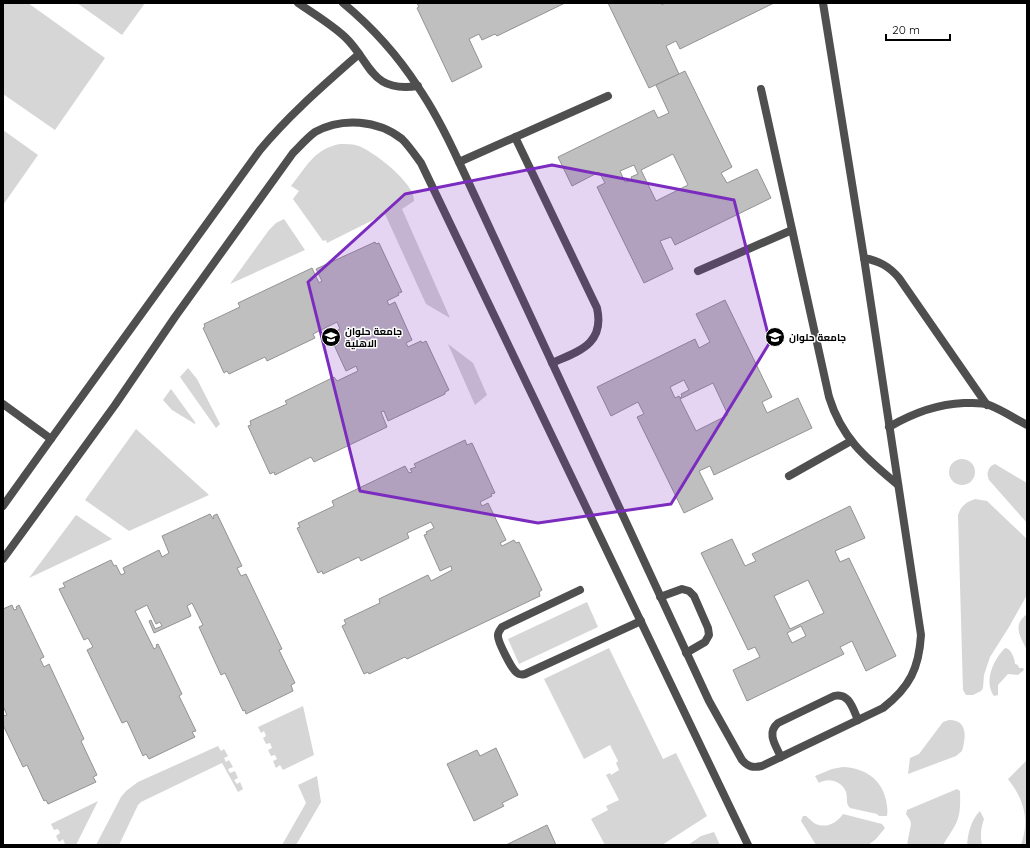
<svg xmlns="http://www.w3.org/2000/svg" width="1030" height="848" viewBox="0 0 1030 848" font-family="Quicksand,Cairo,sans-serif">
<rect width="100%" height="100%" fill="#fff"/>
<g fill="#d6d6d6">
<polygon points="3,3 28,3 105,58 55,130 3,94"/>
<polygon points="77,3 145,3 122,35"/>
<polygon points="3,130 38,155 3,205"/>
<path d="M340 144C346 144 353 144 359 146 374 152 415 183 414 201L402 209 450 318 426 304 385 214 327 243 326 240 323 241 293 199 299 191 291 186C307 166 314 149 340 144Z"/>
<polygon points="284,219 305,250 230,284 269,230 276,223"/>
<polygon points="448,344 473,363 487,395 475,405"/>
<polygon points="188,368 197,379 220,424 216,428 180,377"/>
<polygon points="171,389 195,422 195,424 172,410 163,400"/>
<polygon points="136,429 209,495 129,531 85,500"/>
<circle cx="962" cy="472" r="13"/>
<path d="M995 464 1027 483V523L989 480C986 474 988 466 995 464Z"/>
<path d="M975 499 987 501 1027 539V595L1009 627 990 657 984 675 983 688 981 691 973 695H966L963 690 958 515C961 506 966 502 975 499Z"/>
<polygon points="76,515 112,539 29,578"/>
<polygon points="587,602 598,627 519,664 508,639"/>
<path d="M1027 614V650C1020 636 1012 625 1027 614Z"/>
<polygon points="609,648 663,759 676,753 707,816 662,845 605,845 591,819 608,810 606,806 619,800 606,775 610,773 611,775 619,770 616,763 618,761 610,745 584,759 544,679"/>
<path d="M1005 648C1011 648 1015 659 1015 664L1018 665 1019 668H1023L1024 670 1018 675 1008 674 998 685V695L994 696C983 681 994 659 1005 648Z"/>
<polygon points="303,706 314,755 283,770 280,765 276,768 273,761 277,759 275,755 271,756 268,750 272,748 270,743 266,744 263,738 266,736 264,731 261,733 258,727"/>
<path d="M949 720C968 720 966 737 962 751L956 756 908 774 910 758 919 754 943 722Z"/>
<polygon points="218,746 221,751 224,749 228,756 224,758 226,762 229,760 233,767 228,769 230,773 235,771 238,778 234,780 237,784 240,782 243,789 238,792 222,763 141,802 138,805 119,845 96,845 121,797 126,791 138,782"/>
<path d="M1027 760V845H1021C1030 819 1024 800 1008 779Z"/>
<path d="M843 767C864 768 881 778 886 800 887 805 888 811 887 816H879L877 814 850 808C845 803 848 798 846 792 842 781 828 777 819 783L815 776 832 769Z"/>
<polygon points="317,776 321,802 296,845 282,845 306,803 298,785"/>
<path d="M957 789 960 791C961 820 958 821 943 845H907L911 824 910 820 906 814 907 810Z"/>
<polygon points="98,801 76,845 63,845 65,844 63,839 59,842 56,836 60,833 58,829 54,830 51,824"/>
<path d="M980 811 984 819C981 828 980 835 982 845H967C968 833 971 820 980 811Z"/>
<path d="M843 814 882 824 885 828 876 839 868 845H816L801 821 803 816H806C809 818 811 821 814 823 825 829 836 824 843 814Z"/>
<polygon points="714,832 720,845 688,845 701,836"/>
</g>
<g fill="#bfbfbf" stroke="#939393" fill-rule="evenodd">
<polygon points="417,3 565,3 497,36 495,34 482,40 479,34 469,39 482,67 452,82 417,8 419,7"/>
<polygon points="608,3 661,3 662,5 665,3 774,3 680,49 676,41 666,46 679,74 649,88"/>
<path d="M685 71 732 167 721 173 727 183 757 169 771 198 675 245 671 237 660 241 673 269 644 283 597 187 605 183 599 172 572 186 558 157 654 110 658 118 669 113 656 85ZM673 154 688 185 656 201 641 170ZM634 165 638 174 631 177 632 180 625 182 620 171Z"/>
<polygon points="375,242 376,244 379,243 402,292 398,293 399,295 387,301 389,305 395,302 412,340 406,343 408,347 421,341 422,343 426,341 449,390 445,392 445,394 388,421 384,411 381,412 387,427 314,462 311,457 275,475 274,472 270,474 248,426 251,425 250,421 287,404 285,401 334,377 337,381 358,371 356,366 346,371 329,334 340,329 337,322 313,334 315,338 267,361 265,357 229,374 227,371 224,373 203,328 205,327 204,324 240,307 238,303 312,268 319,283 322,281 316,269"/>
<path d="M725 300 772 397 762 402 767 413 798 398 812 428 714 475 710 466 699 471 713 499 684 513 637 417 644 414 638 402 611 416 597 387 695 339 699 348 710 342 696 314ZM684 380 689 390 681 394 682 396 680 398 679 396 675 398 670 387ZM713 383 728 415 696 431 680 399Z"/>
<polygon points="465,440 467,445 472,443 495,493 491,494 492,496 480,502 482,506 488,503 506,540 500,543 502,546 514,540 516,543 519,542 542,590 539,592 540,596 407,659 405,657 369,674 368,672 364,674 342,626 346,624 344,620 380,603 379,599 428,575 431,581 452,570 451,566 440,571 424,535 427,534 426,532 434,528 431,522 407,533 409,538 361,561 359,557 323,574 322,571 318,573 297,528 300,527 298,523 334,506 332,501 405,466 409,473 412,472 410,469 416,467 414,464"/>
<path d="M850 506 865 538 835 551 840 562 849 558 896 656 866 671 852 641 840 647 844 654 747 701 733 670 760 657 755 647 748 650 701 553 732 539 745 566 756 561 752 554ZM808 580 824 613 790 629 774 596ZM801 626 806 636 792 643 787 633Z"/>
<polygon points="210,514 213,519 214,518 213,516 217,514 242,566 237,568 241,576 246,574 282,649 279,650 295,683 291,685 293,691 246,714 245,710 243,711 225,673 221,675 199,627 203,625 192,603 187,606 191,616 154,633 149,621 151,620 155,629 162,626 160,622 156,624 147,605 135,611 154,649 157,647 156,645 158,644 182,694 179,696 196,731 192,732 195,737 149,759 146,754 143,756 127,721 122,723 87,650 93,647 88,638 84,640 59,589 65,587 63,583 111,560 114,566 116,565 121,575 125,573 123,568 159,550 162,557 169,553 162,536"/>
<polygon points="12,605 14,610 17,609 16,607 19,605 44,657 40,659 44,667 49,664 84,739 81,741 97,775 93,777 96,782 48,804 46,800 44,801 27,765 23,767 3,725 3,716 7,715 3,706 3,609"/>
<polygon points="496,748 518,795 502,803 504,806 474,821 447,764 477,750 480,756"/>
<polygon points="547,825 556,845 506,845"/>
</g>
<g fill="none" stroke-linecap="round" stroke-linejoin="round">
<g stroke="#4f4f4f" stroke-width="8">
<path d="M298 3C314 14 331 24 345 37 372 63 370 93 418 86"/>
<path d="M343 3C372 27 398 56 418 87 434 110 447 136 459 162L709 701 742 760C748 767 753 768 762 766L883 708C910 687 919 668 921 635L864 258 823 3"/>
<path d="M761 89 829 397C842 439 866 458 898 485"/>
<path d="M515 137 597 308C605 344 579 351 552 363"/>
<polyline points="459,162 608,96"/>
<path d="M864 258C879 261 889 266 899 278L987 405"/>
<polyline points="698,271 792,230"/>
<polyline points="3,404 51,439 3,506"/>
<path d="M889 427C913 413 937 404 964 403 972 403 982 402 989 405 1002 410 1014 418 1027 425"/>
<path d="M51 439 260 150C290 114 324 85 359 54"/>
<polyline points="789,476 851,441"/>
<path d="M3 559 115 405 175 317 293 153C300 146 307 138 315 132 342 117 378 120 402 139 409 146 415 155 421 163L748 845"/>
<path d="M580 590 502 627C500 630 498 632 498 635 497 641 512 669 516 672 519 675 521 675 525 674L641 621"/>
<polyline points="660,597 682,589 689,591 694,596 708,628 709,635 705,642 686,653"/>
<path d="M781 757C776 746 766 733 778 723L834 696C849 692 853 709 858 720"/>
</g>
</g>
<path fill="#7b2cbf" fill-opacity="0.2" stroke="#7b2cbf" stroke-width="3" stroke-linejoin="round" d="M552 165 734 200 770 342 671 504 538 523 360 491 308 282 405 194Z"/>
<defs>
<g id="university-disc" transform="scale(1)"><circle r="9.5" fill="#000" stroke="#fff"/><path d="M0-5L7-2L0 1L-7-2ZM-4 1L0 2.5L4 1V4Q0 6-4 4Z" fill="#fff"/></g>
</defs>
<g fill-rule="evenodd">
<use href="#university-disc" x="331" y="337"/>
<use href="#university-disc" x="775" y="337"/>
</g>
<g text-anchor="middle" stroke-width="3" stroke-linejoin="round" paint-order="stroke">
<g font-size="10" font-weight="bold" fill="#000" stroke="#fff" text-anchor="start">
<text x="345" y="335">جامعة حلوان<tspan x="345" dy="12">الاهلية</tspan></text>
<text x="789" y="341">جامعة حلوان</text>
</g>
</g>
<rect width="1030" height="848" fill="none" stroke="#000000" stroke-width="8"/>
<path d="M886 34v6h64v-6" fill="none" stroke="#000000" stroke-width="2"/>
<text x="892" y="34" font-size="12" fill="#000000" stroke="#ffffff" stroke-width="3" paint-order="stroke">20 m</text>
</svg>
